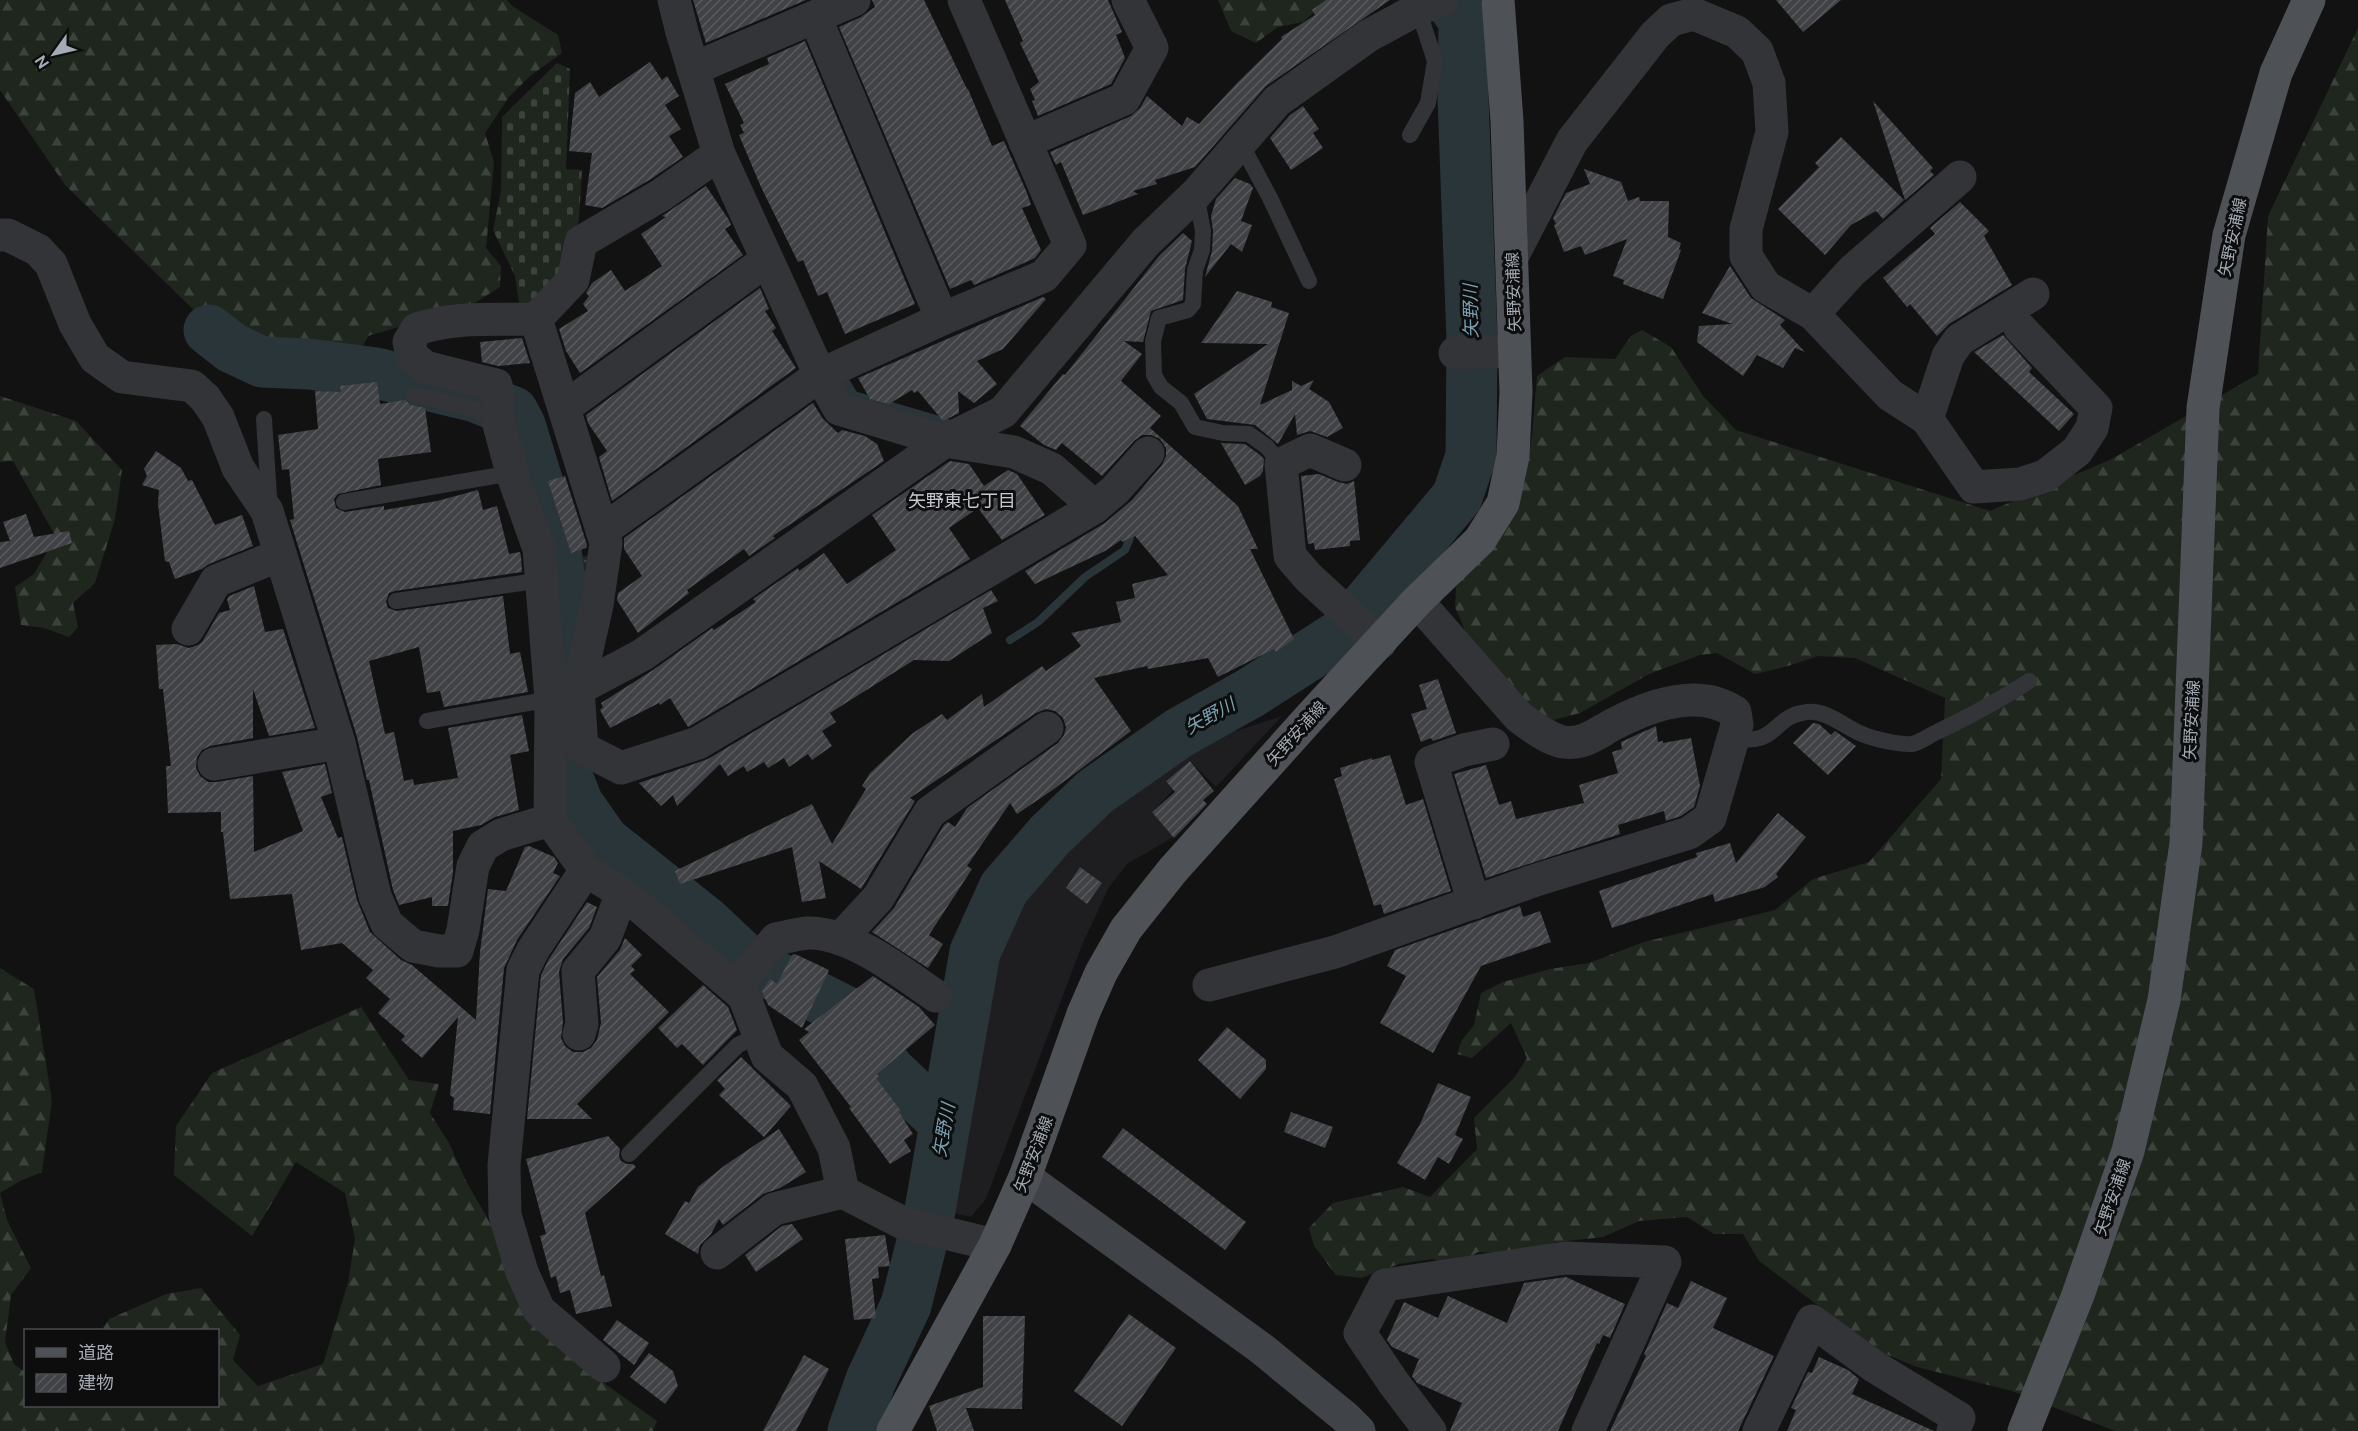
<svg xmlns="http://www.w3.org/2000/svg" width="2358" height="1431" viewBox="0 0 2358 1431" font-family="'DM Sans','Noto Sans JP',sans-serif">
<defs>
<pattern id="grass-dots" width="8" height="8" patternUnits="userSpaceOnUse" patternTransform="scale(1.5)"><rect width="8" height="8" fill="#1e261e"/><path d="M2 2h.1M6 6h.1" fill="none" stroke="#3c433c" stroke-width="1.8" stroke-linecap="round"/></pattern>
<pattern id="forest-firs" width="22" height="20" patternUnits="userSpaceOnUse" patternTransform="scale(1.5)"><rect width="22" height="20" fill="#1e261e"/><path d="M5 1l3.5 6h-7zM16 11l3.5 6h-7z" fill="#3c433c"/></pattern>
<pattern id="cemetery-stones" width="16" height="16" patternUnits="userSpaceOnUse" patternTransform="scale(1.5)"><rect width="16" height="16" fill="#1e261e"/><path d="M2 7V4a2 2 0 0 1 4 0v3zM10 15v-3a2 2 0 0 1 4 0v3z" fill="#3c433c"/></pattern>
<pattern id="building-hatch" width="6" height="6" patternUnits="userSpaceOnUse" patternTransform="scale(1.5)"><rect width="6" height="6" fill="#414246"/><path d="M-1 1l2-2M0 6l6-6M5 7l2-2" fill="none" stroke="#595b5e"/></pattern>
</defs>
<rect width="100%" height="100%" fill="#121213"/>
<polygon fill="#1e1e20" points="1282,716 1216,787 1190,761 1166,780 1173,790 1152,812 1177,835 1127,864 1109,887 1082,945 986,1199 971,1217 948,1212 997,947 1038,877 1072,838 1208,740"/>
<polygon fill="url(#grass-dots)" points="593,555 575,656 563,560"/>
<g fill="url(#forest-firs)">
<path d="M0 0H507L512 6 558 35 562 53 530 76 509 97 485 133 494 162 486 248 501 266 500 287 470 306 368 336C357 357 356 364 331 363L318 381 299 380 280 370 262 376 65 185 0 90Z"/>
<polygon points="1218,0 1328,0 1303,22 1278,27 1256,43 1231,31"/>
<polygon points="2358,28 2358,1431 2115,1431 2012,1391 1917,1367 1878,1351 1759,1261 1743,1234 1714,1234 1687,1217 1639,1221 1603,1237 1558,1242 1505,1253 1478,1252 1454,1266 1432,1259 1399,1264 1361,1278 1336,1275 1314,1246 1309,1228 1333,1203 1403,1187 1430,1197 1477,1149 1474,1118 1514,1078 1527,1058 1511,1023 1472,1058 1457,1054 1462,1040 1474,1025 1481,993 1503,982 1550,969 1589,963 1644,942 1775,910 1813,879 1869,862 1941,779 1945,698 1855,658 1818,656 1788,666 1755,674 1717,653 1700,655 1649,674 1580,713 1553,720 1530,708 1472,647 1455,607 1456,587 1488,548 1526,468 1532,436 1537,376 1565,357 1615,359 1631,336 1642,330 1671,347 1703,396 1736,430 1990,511 2112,459 2258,374 2268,216"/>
<polygon points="0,396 76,421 122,470 115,519 95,583 73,603 78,627 69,637 44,628 21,625 15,587 34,574 56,537 13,461 0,462"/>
<polygon points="0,968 34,989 52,1101 42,1172 20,1181 0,1193 7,1220 31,1268 11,1295 5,1342 14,1364 25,1372 26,1406 218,1406 218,1330 102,1330 109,1319 166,1294 201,1288 240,1335 233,1360 258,1386 323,1364 348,1283 355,1239 345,1193 296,1162 252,1236 174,1175 176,1126 212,1073 361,1007 409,1080 439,1084 430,1113 449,1143 466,1181 493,1228 590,1373 657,1421 653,1431 0,1431"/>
</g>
<polygon fill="url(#cemetery-stones)" points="557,63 570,69 566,169 582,170 579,219 576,235 555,294 520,309 515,276 493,230 501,191 502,117"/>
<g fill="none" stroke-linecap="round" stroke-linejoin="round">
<g stroke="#2a3539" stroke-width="8">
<polyline points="840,372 854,395 946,422"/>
<polyline points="1010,640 1038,622 1085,577 1125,550 1130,538 1128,528"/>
</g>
<g stroke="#2a3539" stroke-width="51">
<polyline points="209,330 232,348 262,362 309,364 376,373 476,397 513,412 520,425 554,535 560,581 565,771 578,804 604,841 707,923 742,956"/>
<polyline points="767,972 847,1012 872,1049 891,1072 945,1123"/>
<polyline points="853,1431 871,1380 906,1305 930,1210 975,952 1004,888 1050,835 1095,792 1179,733 1252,692 1342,634 1457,497 1471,456 1472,340 1463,98 1464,21 1450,0"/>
</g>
</g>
<g fill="url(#building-hatch)">
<polygon points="693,0 806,0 706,43"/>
<polygon points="872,0 924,0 967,89 968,89 992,146 1004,141 1027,193 1031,205 1022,208 1041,250 1035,258 974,285 971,280 950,289 839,27 861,17 875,7"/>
<polygon points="1005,0 1108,0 1122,32 1116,35 1125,58 1111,84 1038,116 1032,101 1035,100 1030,89 1039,82 1020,43 1023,41"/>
<polygon points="1326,0 1390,0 1266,86 1195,167 1155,180 1157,184 1133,191 1138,194 1083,215 1061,162 1056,165 1050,152 1131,116 1140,108 1147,96 1182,126 1187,117 1199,124 1238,82 1282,39 1281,37 1315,15 1312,10"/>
<polygon points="1776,0 1841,0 1803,32"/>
<polygon points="805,41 915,304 845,334 827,292 818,296 803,260 798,262 761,187 739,135 744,133 740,125 744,123 725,84 769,64 767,58"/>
<polygon points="650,62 662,80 667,76 679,96 665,105 681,129 669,136 683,157 651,179 602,208 585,205 592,153 569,151 575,93 590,82 599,97"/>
<polygon points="1873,101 1933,168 1930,171 1934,175 1905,200"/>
<polygon points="1303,106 1319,129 1313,133 1323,148 1291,170 1270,138 1290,115"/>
<polygon points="1841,137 1904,200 1883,219 1876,211 1851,225 1825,255 1778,209 1819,167 1815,163"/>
<polygon points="1584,169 1621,182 1628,201 1639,197 1640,201 1669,201 1668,237 1681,243 1679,249 1681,250 1663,299 1623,284 1624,280 1613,276 1627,239 1585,255 1581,246 1564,252 1554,225 1556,224 1553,218 1566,193 1590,184"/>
<polygon points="1235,178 1250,184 1253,188 1241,221 1252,225 1242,252 1231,244 1205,277 1212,251 1213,231 1211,216 1216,199"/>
<polygon points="706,186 729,220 731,225 725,229 743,255 580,373 566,351 559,329 588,311 583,304 589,296 586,293 592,283 611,270 625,291 662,266 641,234 666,217 662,216"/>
<polygon points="1960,202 1989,231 1984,236 2012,285 1949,324 1937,336 1910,304 1907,307 1883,278 1935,234 1930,228"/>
<polygon points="1183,233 1192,241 1185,269 1183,300 1151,311 1143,342 1124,341 1142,354 1121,381 1161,416 1150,428 1238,506 1258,549 1250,549 1294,639 1276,652 1274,649 1218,677 1208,658 1148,669 1147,666 1094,678 1131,731 1054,789 1017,814 1010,803 967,866 972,869 929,935 943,944 928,968 872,932 894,908 944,825 948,822 955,827 967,808 1058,743 1064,735 1066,727 1063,718 1055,711 1046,709 1036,713 910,798 915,801 861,889 819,861 826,898 802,902 792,847 680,884 675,871 812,804 832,844 866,789 862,786 870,773 913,733 942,714 947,720 982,694 984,707 1042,666 1046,671 1081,646 1071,633 1121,622 1116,602 1135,598 1132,584 1168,575 1135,536 1122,542 1121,540 1105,551 1035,584 1025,571 1105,523 1132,500 1162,465 1166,456 1166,448 1160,439 1151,435 1142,435 1134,441 1102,476 1062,443 1056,450 1044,445 1020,426 1063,374 1065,375 1159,256"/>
<polygon points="1730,266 1751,298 1785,320 1780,325 1805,352 1795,348 1783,368 1757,355 1743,376 1697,342 1699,326 1732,324 1702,313"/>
<polygon points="760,288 769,309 765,311 776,328 772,331 796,368 612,501 599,457 607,451 588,423 586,415"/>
<polygon points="1237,291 1272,302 1271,307 1289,313 1260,405 1292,390 1292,381 1301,386 1314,380 1309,389 1329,402 1343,428 1327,437 1310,431 1297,435 1295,414 1278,444 1255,425 1207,419 1194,394 1268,344 1201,343"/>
<polygon points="1043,297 1046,299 1003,349 977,361 997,384 974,403 958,391 959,413 943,421 918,391 914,393 912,390 889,404 870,399 858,378"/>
<polygon points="2003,335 2032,368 2029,372 2074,414 2059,431 1974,352"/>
<polygon points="522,338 530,363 498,366 482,362 480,342"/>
<polygon points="377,382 380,404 405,400 411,405 425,408 431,452 378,459 381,485 338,494 334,499 336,508 345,512 384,506 384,510 437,501 478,490 483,510 497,506 509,554 520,552 521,557 522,572 395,591 389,593 386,602 388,608 397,611 503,596 510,654 520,652 528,692 444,707 440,691 427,693 419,647 369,661 385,734 394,732 404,781 413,779 414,785 458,778 448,728 522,715 529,751 510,755 519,810 495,817 481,825 453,831 453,872 448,906 432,906 432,897 399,905 393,890 369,780 367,780 357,737 290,520 294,519 289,469 282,470 278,435 318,429 315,391 341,392 340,386"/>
<polygon points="813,403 823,419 838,433 842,430 865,436 877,444 884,461 773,536 775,538 749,556 744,549 687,590 689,593 638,633 617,600 618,593 642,576 624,549 624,538"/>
<polygon points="1221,443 1245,444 1260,455 1264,459 1263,471 1260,476 1245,485"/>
<polygon points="156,451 181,468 188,481 192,480 215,525 242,515 253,546 209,564 202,569 175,579 169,562 165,561 158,504 159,490 142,485 147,476 144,469"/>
<polygon points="950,461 969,464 984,486 1008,470 1017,474 1045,515 1002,540 978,508 949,528 970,559 690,726 688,727 670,698 660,705 659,703 610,728 600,710 603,707 601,703 653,670 712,628 714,630 756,602 753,599 798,568 799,571 824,553 847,584 896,550 872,515"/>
<polygon points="1319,474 1338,482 1347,484 1354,481 1360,540 1350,541 1350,546 1315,550 1314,543 1308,544 1301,476"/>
<polygon points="565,476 587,545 586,548 571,553 548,481"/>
<polygon points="26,514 34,537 69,531 72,543 0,568 0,542 10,541 3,522"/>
<polygon points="254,586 265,632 283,629 315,728 269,736 253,689 253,738 210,746 202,750 197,757 196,768 200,776 208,782 217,782 253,776 254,852 303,831 282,772 325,764 332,793 321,797 338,838 342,837 357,900 370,932 401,960 412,965 476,1020 480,952 488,889 506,891 525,847 529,846 554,857 558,863 553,873 560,876 517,940 504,968 490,1114 453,1110 454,1098 450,1095 458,1017 422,1058 401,1040 405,1036 378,1013 390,999 366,978 373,970 342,943 301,950 292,894 230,899 223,832 221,832 221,812 168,813 166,766 171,766 163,689 159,689 156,645 177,644 189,648 198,645 202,642 219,613 230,610 227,599 229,596"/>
<polygon points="991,590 998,601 983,608 992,633 949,661 914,660 830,713 836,722 822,731 832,746 812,760 808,754 789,767 784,758 768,768 764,762 747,772 744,766 728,776 720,764 677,806 673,795 661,806 639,783 708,759"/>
<polygon points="1438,679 1456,733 1433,741 1431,738 1421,742 1411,714 1427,709 1419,685"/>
<polygon points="1813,723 1819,724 1831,735 1835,731 1856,746 1828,775 1793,743"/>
<polygon points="1656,726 1658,742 1663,741 1663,743 1691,738 1700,786 1694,807 1681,816 1666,821 1664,811 1618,825 1620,834 1486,878 1454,774 1486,765 1499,805 1511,801 1516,819 1584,803 1579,785 1618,773 1612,752 1622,749 1621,742"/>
<polygon points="1390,755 1406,805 1423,799 1451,891 1384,914 1381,904 1374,906 1334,779 1342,776 1340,768 1372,758 1372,760"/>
<polygon points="1190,761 1214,791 1203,800 1207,804 1174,838 1152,812 1175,792 1166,781"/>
<polygon points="1778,813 1806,837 1776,874 1778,877 1765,887 1715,902 1713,894 1612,928 1599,891 1697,857 1696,853 1730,843 1736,863"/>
<polygon points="1080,867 1102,883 1087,904 1066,888"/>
<polygon points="587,902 597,907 589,928 563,959 559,972 563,1022 561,1038 565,1046 573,1052 583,1052 591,1048 597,1040 601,1023 597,977 620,950 625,938 642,955 631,966 635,970 630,974 669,1012 577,1104 592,1119 527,1119 541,975 549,959"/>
<polygon points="1520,906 1523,917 1540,911 1551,942 1481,966 1433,1053 1380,1023 1406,976 1387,966 1395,950"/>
<polygon points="795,954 829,970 802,1028 768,1005 762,991 770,979 777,984 792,955"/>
<polygon points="873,976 919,1007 935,1025 877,1074 879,1077 876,1078 901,1111 899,1112 913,1134 904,1140 911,1151 890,1164 849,1108 851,1107 799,1040 809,1032 804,1029"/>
<polygon points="703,985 728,1007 737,1030 703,1065 682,1044 677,1048 658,1028"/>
<polygon points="1227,1027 1266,1060 1266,1069 1240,1099 1198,1060"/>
<polygon points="741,1057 791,1106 764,1137 719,1095 725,1089 717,1080"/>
<polygon points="1438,1083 1471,1097 1455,1135 1463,1139 1449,1164 1438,1157 1425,1180 1397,1163 1420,1124"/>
<polygon points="1291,1112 1333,1127 1325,1148 1284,1132"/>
<polygon points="1123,1128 1246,1222 1225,1250 1102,1157"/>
<polygon points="779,1129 806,1172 780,1188 763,1194 723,1225 719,1219 711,1234 700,1245 698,1254 665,1234 685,1201 689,1203 698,1187 724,1166"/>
<polygon points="608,1136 620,1149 619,1156 621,1161 627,1164 633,1164 636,1167 585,1213 601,1276 604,1275 612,1306 576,1314 570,1290 560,1293 556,1276 551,1278 540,1236 546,1234 526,1159"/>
<polygon points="792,1224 803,1239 756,1272 745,1255 782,1226"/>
<polygon points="885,1235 890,1266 878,1267 879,1278 872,1279 876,1318 854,1320 845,1239"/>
<polygon points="1566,1277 1625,1304 1610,1338 1603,1335 1599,1344 1597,1343 1558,1431 1450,1431 1462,1403 1417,1383 1412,1376 1419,1359 1392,1347 1387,1340 1404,1302 1438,1318 1448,1296 1507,1323 1524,1283"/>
<polygon points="1691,1281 1727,1298 1713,1328 1774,1356 1738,1431 1610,1431 1646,1356 1644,1354 1667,1303 1678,1308"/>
<polygon points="1129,1314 1176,1348 1122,1426 1074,1391"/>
<polygon points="983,1316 1025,1316 1022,1409 966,1408 974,1431 937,1431 929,1406 983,1387"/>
<polygon points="617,1320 649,1343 634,1365 603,1340"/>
<polygon points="649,1353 673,1371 678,1386 665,1404 630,1377"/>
<polygon points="804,1355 829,1369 796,1431 763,1431"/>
<polygon points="1819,1357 1848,1370 1859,1379 1852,1394 1934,1431 1787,1431 1796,1410 1791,1408 1808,1372 1812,1373"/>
</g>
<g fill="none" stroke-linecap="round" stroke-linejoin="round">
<g stroke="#333438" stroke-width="16">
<polyline points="1410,135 1428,103 1435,61 1418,9"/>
<polyline points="1240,142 1270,198 1309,281"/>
<polyline points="1196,194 1203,231 1202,250 1195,270 1193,304 1188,310 1159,318 1153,341 1154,375 1161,387 1181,403 1195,427 1223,433 1249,434 1267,447 1281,464"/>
<polyline points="414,395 452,403 497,417"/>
<polyline points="264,419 269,496 268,504"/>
<polyline points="344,502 512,473"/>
<polyline points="396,601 543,580"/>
<polyline points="427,721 551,699"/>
<path d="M1733 738C1779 747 1771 716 1807 712 1828 710 1844 727 1862 734 1873 739 1900 745 1912 744 1919 743 1930 735 1937 732 1970 716 1999 701 2029 681"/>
<polyline points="629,1154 738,1045 758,1035"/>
</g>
<g stroke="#333438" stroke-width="33">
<polyline points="674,0 682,32 719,154 820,375 839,409 945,441 1014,452 1052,469 1095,507"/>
<polyline points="693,69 854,0"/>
<polyline points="1025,142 1124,99 1152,48 1128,0"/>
<path d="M719 154 661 195 581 242 573 280 536 319C495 320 456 316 417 329L409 342 412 356 425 367 496 385 498 394 497 417 512 473 539 549 551 699 550 820 586 870 631 899 744 996 767 1056 802 1086 834 1148 843 1192 903 1223 995 1245"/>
<polyline points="0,235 8,235 38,250 51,264 75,324 95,358 122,377 192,386 205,398 218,417 238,468 267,511 339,743 375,896 387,924 413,946 439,951 457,951 463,930 473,866 483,846 501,835 550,820"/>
<polyline points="1512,257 1572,141 1655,35 1671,20 1694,14 1737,32 1757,51 1769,83 1772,132 1746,229 1746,256 1766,287 1813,314 1890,395 1927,419 1974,487 2020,484 2045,476 2077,451 2092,428 2096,408 2020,328"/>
<polyline points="1813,314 1852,271 1960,177"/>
<polyline points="536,319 606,543 597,605 578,689 582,748 621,768 698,743 1095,507 1115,490 1148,453"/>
<polyline points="942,319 1044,276 1070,245 964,0"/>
<polyline points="1455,353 1514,351"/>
<polyline points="564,408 767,260"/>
<polyline points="1927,419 1948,356 1959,340 2033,294"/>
<polyline points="1345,465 1310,450 1281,464 1290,556 1308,577 1380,643"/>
<polyline points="602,531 820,375 942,319 815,17"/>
<polyline points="188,629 216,581 280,555"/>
<polyline points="551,699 578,689 642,655 945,441 1003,412 1145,243 1196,194 1277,101 1368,36 1418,9 1442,0"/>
<polyline points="214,764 339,743"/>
<polyline points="586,870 533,950 523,970 504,1165 505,1215 522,1272 539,1310 604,1366"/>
<polyline points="1474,903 1431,762 1464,750 1493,744"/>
<polyline points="840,939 878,898 930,812 1047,728"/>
<path d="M1209 985 1335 952 1536 880 1689 833 1710 818 1737 725 1735 712C1698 687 1650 705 1614 724 1597 733 1584 745 1563 742 1548 739 1531 726 1519 717L1417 601"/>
<path d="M735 987 776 939C786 937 797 934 808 933 851 932 902 973 936 996"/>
<polyline points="579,1034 582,1024 578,971 605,938 622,893"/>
<polyline points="717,1253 774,1209 843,1192"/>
<polyline points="1430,1431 1393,1382 1360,1333 1385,1285 1565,1258 1665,1262 1588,1431"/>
<polyline points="1759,1431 1812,1321 1875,1367 1959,1418 1953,1431"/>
</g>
<polyline stroke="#404448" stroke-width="33" points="1025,1177 1262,1349 1345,1417 1359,1431"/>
<g stroke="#4e5257" stroke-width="33">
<polyline points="893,1431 995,1245 1025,1177 1083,1014 1101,973 1126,929 1173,870 1312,715 1417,601 1480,540 1503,503 1513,456 1516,392 1507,121 1498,0"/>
<polyline points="2024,1431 2078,1295 2128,1151 2164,1000 2186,843 2203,408 2229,235 2276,73 2309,0"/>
</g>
</g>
<g text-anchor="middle" stroke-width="6" stroke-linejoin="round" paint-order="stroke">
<g font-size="16" fill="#a3abb4" stroke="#0d0d0e">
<text transform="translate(2232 237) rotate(-78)" y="6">矢野安浦線</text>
<text transform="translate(1513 292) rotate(-92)" y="6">矢野安浦線</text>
<text transform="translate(2191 720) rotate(-87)" y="6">矢野安浦線</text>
<text transform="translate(1296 733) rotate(-48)" y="6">矢野安浦線</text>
<text transform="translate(1033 1154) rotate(-69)" y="6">矢野安浦線</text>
<text transform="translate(2112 1197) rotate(-71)" y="6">矢野安浦線</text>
</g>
<g font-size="18" font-style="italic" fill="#78a0b1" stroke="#0d0d0e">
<text transform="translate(1471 311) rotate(-91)" y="6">矢野川</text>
<text transform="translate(1210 716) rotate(-29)" y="6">矢野川</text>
<text transform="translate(944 1130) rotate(-80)" y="6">矢野川</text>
</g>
<g font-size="18" fill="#c4c9d0" stroke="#0d0d0e">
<text x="962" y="507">矢野東七丁目</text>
</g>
</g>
<rect x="24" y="1329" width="195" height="78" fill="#0d0d0e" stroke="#494c50" stroke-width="1.5"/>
<rect x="36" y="1348" width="30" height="9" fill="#4e5257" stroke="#494c50" stroke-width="1.5"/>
<text x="78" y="1359" font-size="18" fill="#a3abb4">道路</text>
<rect x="36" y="1374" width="30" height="18" fill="url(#building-hatch)" stroke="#494c50" stroke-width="1.5"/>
<text x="78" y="1389" font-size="18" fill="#a3abb4">建物</text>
<g transform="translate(54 54) rotate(236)" stroke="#0d0d0e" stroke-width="4.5" paint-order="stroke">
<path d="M0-4.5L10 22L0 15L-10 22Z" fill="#a3abb4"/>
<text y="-9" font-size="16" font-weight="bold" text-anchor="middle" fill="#a3abb4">N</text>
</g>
</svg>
